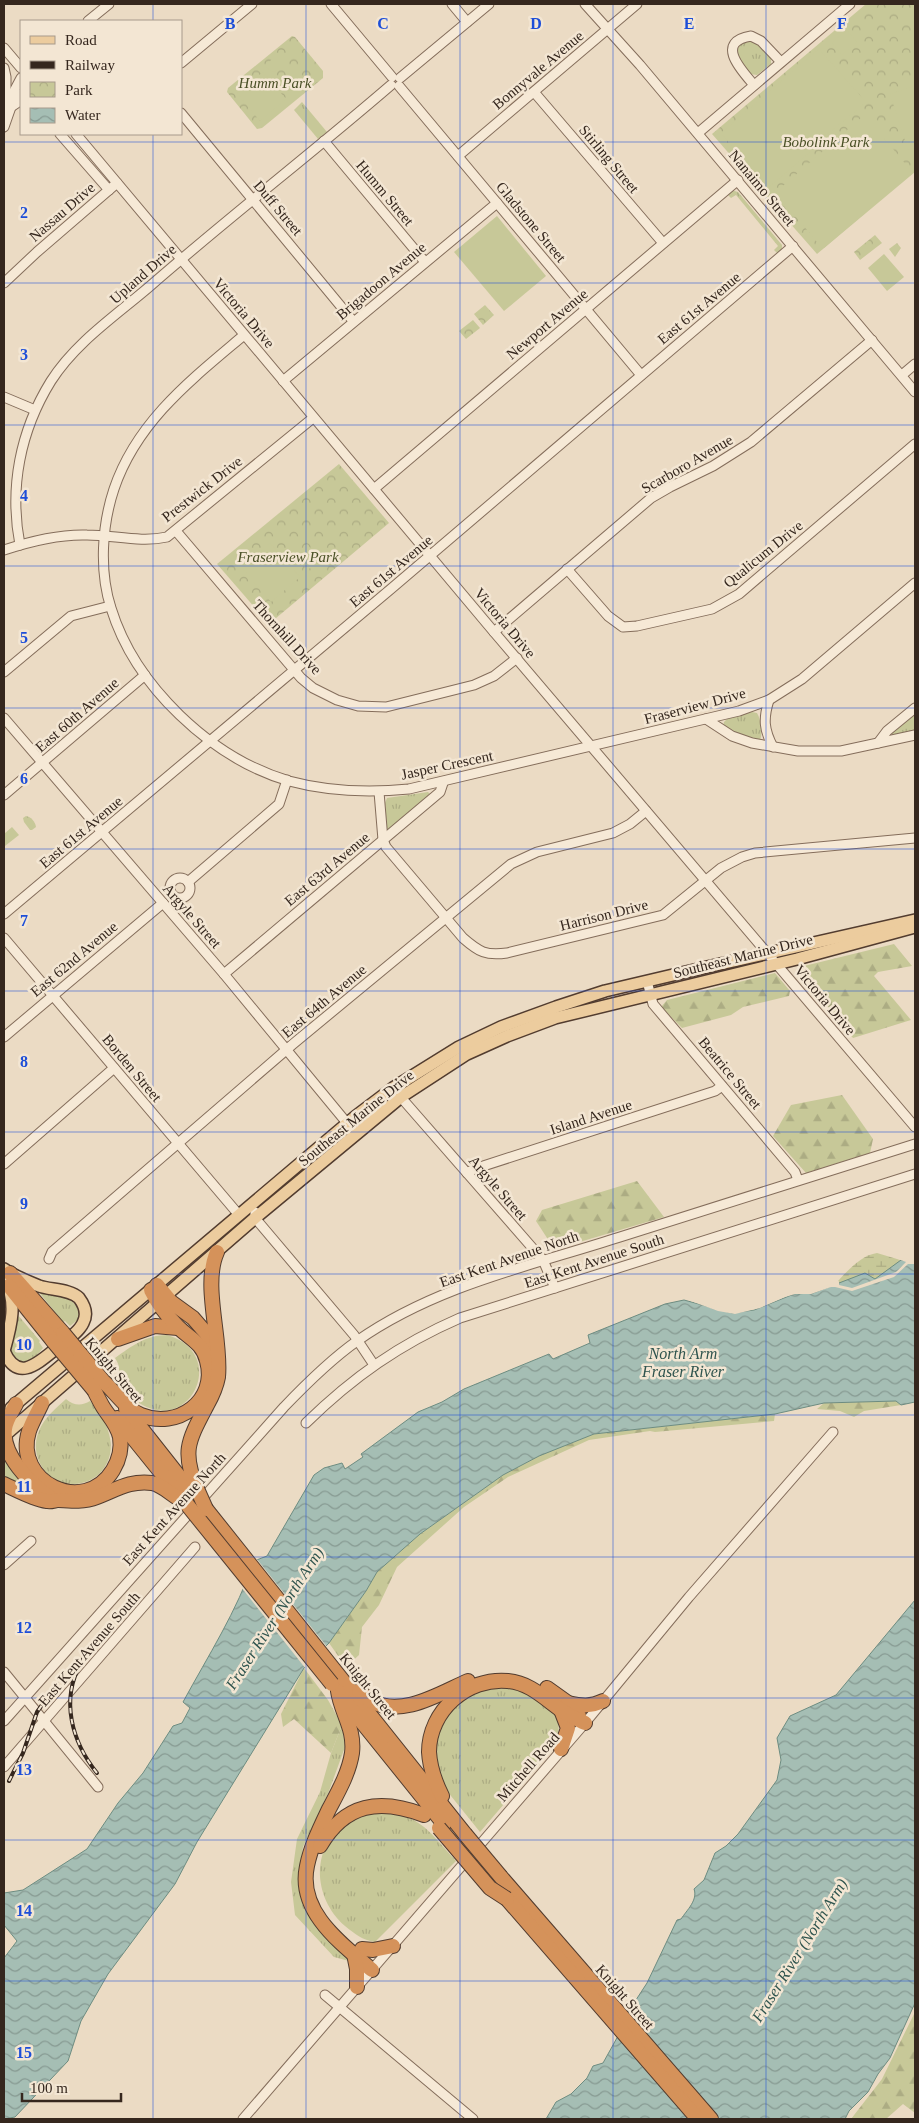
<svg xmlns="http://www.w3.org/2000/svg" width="919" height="2123" viewBox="0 0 919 2123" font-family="Georgia,serif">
<defs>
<pattern id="grass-tufts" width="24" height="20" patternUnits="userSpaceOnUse" patternTransform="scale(1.25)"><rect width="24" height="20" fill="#c7c898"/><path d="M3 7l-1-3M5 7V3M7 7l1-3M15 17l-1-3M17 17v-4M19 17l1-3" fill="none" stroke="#acac83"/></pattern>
<pattern id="forest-firs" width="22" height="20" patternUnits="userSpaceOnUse" patternTransform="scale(1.25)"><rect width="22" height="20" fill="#c7c898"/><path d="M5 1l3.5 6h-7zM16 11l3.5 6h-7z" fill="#acac83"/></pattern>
<pattern id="wetland-marsh" width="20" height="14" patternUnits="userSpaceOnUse" patternTransform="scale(1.25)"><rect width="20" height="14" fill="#c7c898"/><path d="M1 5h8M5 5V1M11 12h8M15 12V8" fill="none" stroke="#acac83"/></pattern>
<pattern id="park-crowns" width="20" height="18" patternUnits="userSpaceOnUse" patternTransform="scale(1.25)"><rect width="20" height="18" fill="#c7c898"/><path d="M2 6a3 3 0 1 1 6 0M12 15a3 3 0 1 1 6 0" fill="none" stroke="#acac83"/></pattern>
<pattern id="water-waves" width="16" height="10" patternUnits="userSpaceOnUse" patternTransform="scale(1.25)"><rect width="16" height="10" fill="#a5beb4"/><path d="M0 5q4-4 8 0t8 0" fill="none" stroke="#879a92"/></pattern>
</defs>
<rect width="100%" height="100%" fill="#ebdbc4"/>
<g fill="url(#grass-tufts)">
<path d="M746 40 755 41 771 58V64L757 75 750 74C739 62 728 53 746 40Z"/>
<polygon points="302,102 327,132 318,139 294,110"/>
<polygon points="731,190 738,192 782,245 782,250 778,254 774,250 778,246 736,195 731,198 728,195"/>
<path d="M752 712 757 713C761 719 763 734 760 740L727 731 723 727 724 722 727 719Z"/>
<polygon points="915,712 915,731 892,735 892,732"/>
<polygon points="428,792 431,795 390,830 387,829 385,803 387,798"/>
<path d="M38 1291C54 1295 83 1297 79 1319L70 1326 65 1321 63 1322Z"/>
<polygon points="17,1314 40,1341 39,1342 43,1348 31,1362 19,1363 10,1356 10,1345"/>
<path d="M167 1335C233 1354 186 1446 130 1396 124 1391 119 1388 114 1381 120 1373 121 1367 115 1358 132 1346 146 1335 167 1335Z"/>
<path d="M66 1399C74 1406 82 1406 90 1401 107 1419 121 1450 101 1472 95 1479 84 1484 74 1484 47 1485 28 1456 39 1431 44 1418 56 1408 66 1399Z"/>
<polygon points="4,1453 17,1476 29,1489 4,1481"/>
<path d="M488 1685C501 1686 515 1687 527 1692 553 1703 569 1724 551 1749L480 1832 447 1791 439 1774 433 1744 444 1719 452 1706Z"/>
<polygon points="342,1725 345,1747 329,1791 303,1847 300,1868 301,1890 349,1961 334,1957 295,1915 291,1882 297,1839 320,1792 331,1753"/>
<path d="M371 1812C419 1812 426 1828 456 1861L375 1942C362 1940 355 1934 345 1926 312 1897 310 1845 349 1820 355 1816 364 1814 371 1812Z"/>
</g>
<g fill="url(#forest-firs)">
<polygon points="894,944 912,966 878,972 874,976 911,1020 853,1038 802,974 804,966"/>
<polygon points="775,973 790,991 789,996 743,1007 731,1015 682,1028 661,1007 667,1000"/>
<polygon points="842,1095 873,1139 870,1153 806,1173 773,1136 791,1105"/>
<polygon points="637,1181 664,1217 566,1246 549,1241 536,1221 542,1210"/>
<polygon points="896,1401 901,1405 864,1411 854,1417 840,1411 817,1409 824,1403"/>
<polygon points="775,1414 774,1421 655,1432 650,1431 589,1440 508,1477 464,1507 397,1567 379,1605 362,1627 359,1655 346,1667 329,1643 366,1591 377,1572 420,1534 454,1510 503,1475 541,1455 594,1434"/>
<polygon points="304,1668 328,1700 342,1725 331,1753 294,1719 283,1727 281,1714"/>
<polygon points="915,2012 915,2113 903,2104 886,2119 851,2119 882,2079"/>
</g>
<path fill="url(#wetland-marsh)" d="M877 1253 907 1262 896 1272 860 1286 839 1285 838 1281C848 1270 862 1255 877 1253Z"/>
<g fill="url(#park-crowns)">
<polygon points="866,4 915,4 915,172 817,254 712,134"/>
<polygon points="292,36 295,37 323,71 323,78 262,128 257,129 227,92 228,88"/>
<polygon points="875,235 882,243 860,260 854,252"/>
<polygon points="897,243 901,248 895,257 889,249"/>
<polygon points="485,305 494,315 483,325 474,314"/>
<polygon points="473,320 480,328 466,339 459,331"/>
<polygon points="339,464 389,523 269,624 217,564"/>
<path d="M26 816C31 817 35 821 36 827L32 830H30L24 822 23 818Z"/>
</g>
<g fill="#c7c898">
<polygon points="847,30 857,42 842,55 832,43"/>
<polygon points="819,49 865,101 864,104 809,149 811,151 769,187 765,187 721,133"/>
<polygon points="277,54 286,63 279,70 272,72 265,66"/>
<polygon points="263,72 286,99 260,121 237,93"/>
<polygon points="915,86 915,148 908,150 890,94"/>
<polygon points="863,116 866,116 912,172 824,248 821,247 776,192"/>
<polygon points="497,216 546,276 504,311 454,252"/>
<polygon points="884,254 904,277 887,291 868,268"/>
<polygon points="270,543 300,577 271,602 242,568"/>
<polygon points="307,544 319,559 308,570 294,557"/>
<polygon points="12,827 19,835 5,846 4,834"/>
</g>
<g fill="url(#water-waves)" stroke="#6d8c81">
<path d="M901 1260 915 1262V1402L901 1405 896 1401 824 1403 775 1414 594 1434 539 1456 503 1475 420 1534 377 1572 366 1591 329 1643 304 1668 197 1842 175 1884 108 1974 81 2021 68 2061 15 2117 4 2119V1958L17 1941 4 1925V1893L23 1890 87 1849 118 1803 143 1773 173 1726 182 1723 190 1708 183 1702C208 1656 237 1611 254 1561L267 1556 314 1475 324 1468 342 1463 345 1469 363 1457 361 1454 418 1412 442 1402 464 1389 549 1354 553 1359 590 1343 588 1335 665 1304 684 1300 732 1313 754 1310 794 1294 813 1293 865 1273 875 1279Z"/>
<path d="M915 1600V2003L890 2058 878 2074 868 2092 849 2111 845 2119H546L556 2102 571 2094 587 2078 593 2066 603 2063 628 2018 627 2009 632 2006 647 1983 677 1920 681 1919C687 1910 698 1900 694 1889L704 1880 715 1853 726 1846 738 1834 777 1780 781 1760 777 1738 790 1716 836 1695Z"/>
</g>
<g fill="#ebdbc4">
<polygon points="900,1258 915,1260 915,1264 908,1264 894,1277 852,1291 835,1287 831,1287 811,1294 795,1294 785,1297 760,1308 735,1314 718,1311 688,1300 695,1299 732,1310 753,1307 793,1291 813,1290 839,1281 839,1285 852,1288 896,1272 906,1262 898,1259"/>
<polygon points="256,1558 328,1648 306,1669 241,1587 253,1559"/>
</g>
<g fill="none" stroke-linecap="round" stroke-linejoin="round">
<g stroke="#846d5b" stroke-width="11">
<g id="minor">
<polyline points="331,4 392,77"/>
<polyline points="452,4 467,22"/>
<polyline points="585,4 640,65 915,392"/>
<polyline points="88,21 109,4"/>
<polyline points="4,48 21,68"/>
<polyline points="181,63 252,4"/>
<polyline points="4,68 6,77 6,118"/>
<polyline points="400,78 489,4"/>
<path d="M754 85C742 71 714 42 751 36L761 41 781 62"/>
<polyline points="399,86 641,375"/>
<polyline points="534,92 663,243"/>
<polyline points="11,107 17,103 21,94"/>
<polyline points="181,113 353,321"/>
<polyline points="4,127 11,107 13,93 21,78"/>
<polyline points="698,133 850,4"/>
<polyline points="60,134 109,190"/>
<polyline points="76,134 494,632 915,1127"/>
<polyline points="324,141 425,262"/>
<polyline points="458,156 637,4"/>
<polyline points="4,283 37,252 117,183"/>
<path d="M244 335C192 379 137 421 114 489 102 525 99 571 111 608 135 686 211 758 289 781 330 792 368 793 409 789L739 711 769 700 802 679 915 583"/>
<polyline points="902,375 915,364"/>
<polyline points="283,381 497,203"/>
<polyline points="4,397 35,410"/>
<polyline points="374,489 738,180"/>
<polyline points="176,531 301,678 313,688 337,700 358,706 386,707 474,685 494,676 517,658"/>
<path d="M20 545C9 488 20 431 51 381 75 343 115 316 149 287 228 218 311 154 391 85"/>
<path d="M4 550C31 541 58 534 87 535 113 535 141 543 167 537L313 418"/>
<polyline points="567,569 608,616 623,627 637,626 712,609 739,594 915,444"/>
<polyline points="494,632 651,498 670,487 713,466 751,442 872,340"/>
<polyline points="4,672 71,616 110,606"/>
<path d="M769 700C763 719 764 730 773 747"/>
<polyline points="4,718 224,974 356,1134"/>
<polyline points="706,719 732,736 752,743 798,751 841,751 915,735"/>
<polyline points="878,743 887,731 915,708"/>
<path d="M379 792 383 840 386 847 463 938C479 952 486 956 507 953L663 915 721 868 742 857 755 853 915 838"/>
<polyline points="4,795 145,675"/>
<circle cx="180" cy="888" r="10"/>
<polyline points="188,882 279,804 287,780"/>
<polyline points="4,914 392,588 793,246"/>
<polyline points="4,938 239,1215"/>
<polyline points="224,974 440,792 443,783"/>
<polyline points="647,981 653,1004 795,1172 798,1180"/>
<polyline points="4,1037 163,903"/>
<polyline points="398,1094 543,1260 555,1288"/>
<polyline points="4,1164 114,1068"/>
<polyline points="467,1173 474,1169 715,1091 722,1086"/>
<polyline points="255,1212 255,1218 354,1335 374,1365"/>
<polyline points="49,1259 52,1252 293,1044 511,864 537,852 613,833 630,824 646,811"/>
<path d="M306 1423C353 1377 400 1344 460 1318L915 1174"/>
<polyline points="4,1565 31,1541"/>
<polyline points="4,1672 98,1787"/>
<path d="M4 1721 284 1407C307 1383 330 1360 357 1341 435 1286 530 1266 620 1237 718 1206 817 1175 915 1144"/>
<polyline points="4,1767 195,1547"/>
<polyline points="325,1995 473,2119"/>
<polyline points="243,2119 585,1723 689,1597 833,1432"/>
</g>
</g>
<g stroke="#523c2f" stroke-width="14">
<g id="major">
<path d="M4 1269C14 1276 27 1281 39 1286 50 1290 70 1289 79 1298 85 1306 88 1314 83 1323 79 1332 66 1341 58 1347 39 1362 18 1384 4 1351"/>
<path d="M4 1278C18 1302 11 1326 4 1351"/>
<polyline points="11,1408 356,1116 393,1088 459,1047 501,1027 556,1007 605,991 707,967 915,920"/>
<polyline points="4,1436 255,1218 401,1097 467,1054 507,1036 555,1018 797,959 915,927"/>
</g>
</g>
<g stroke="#523c2f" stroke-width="16">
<g id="highway">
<polyline points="10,1273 63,1333"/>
<polyline points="157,1285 171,1302 193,1318 206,1333 216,1349"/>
<polyline points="9,1286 53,1341"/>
<polyline points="118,1339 155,1326 178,1328"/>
<path d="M104 1382C116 1393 126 1409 141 1415 177 1430 218 1401 207 1361 203 1343 189 1338 178 1327 167 1316 158 1304 151 1290"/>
<path d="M42 1403C38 1412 32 1422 29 1431 13 1482 84 1517 113 1470 119 1460 122 1449 120 1437 117 1424 110 1418 103 1407 100 1402 97 1396 94 1390"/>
<path d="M16 1404C12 1412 6 1420 5 1429 1 1454 30 1484 50 1497"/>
<polyline points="126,1409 193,1494"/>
<polyline points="117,1418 176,1491"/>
<path d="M4 1484C17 1490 33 1499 47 1501 51 1502 55 1500 58 1500 72 1501 84 1502 97 1497 116 1490 130 1480 152 1483 165 1486 173 1497 185 1502"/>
<path d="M198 1491C181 1452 188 1441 207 1405 212 1396 216 1388 218 1377 222 1340 202 1285 217 1252"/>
<polyline points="206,1509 465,1834"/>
<polyline points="547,1688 568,1703 579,1716"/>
<path d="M338 1691C341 1713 355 1728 352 1753 349 1773 338 1792 329 1809 320 1828 311 1846 307 1866 297 1912 342 1944 372 1970"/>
<path d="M359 1691C363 1694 367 1699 371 1701 402 1718 440 1693 468 1681"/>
<polyline points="345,1701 444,1824"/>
<path d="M568 1703C582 1706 590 1707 603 1701"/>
<polyline points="561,1710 568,1728 561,1749"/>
<path d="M442 1796C435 1782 430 1769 429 1752 429 1711 467 1677 508 1681 530 1683 544 1698 561 1710 568 1715 577 1719 585 1723"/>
<path d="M320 1846C345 1803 380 1798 424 1815"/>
<polyline points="501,1877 711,2119"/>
<polyline points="507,1899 698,2119"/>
<polyline points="362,1949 373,1950 393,1946"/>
<polyline points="354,1954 357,1969 357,1987"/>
</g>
</g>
<use href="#minor" stroke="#f6e9d6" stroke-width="9"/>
<use href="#major" stroke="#eccc9e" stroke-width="11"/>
<use href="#highway" stroke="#d5925a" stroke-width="14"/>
<g stroke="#35271e" stroke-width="4">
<g id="rail">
<path d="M97 1773C72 1742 60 1700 81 1663 86 1653 94 1644 100 1634"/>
<polyline points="9,1781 23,1753 37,1712 57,1684"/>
</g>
</g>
<use href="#rail" stroke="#f3e6d3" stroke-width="2" stroke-dasharray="5.5" stroke-linecap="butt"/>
<g stroke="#523c2f" stroke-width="16" stroke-linecap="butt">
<g id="highway-bridge">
<polyline points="63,1333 104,1382"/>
<polyline points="53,1341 94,1390"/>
<polyline points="198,1491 206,1509"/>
<polyline points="185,1502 332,1684"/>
<polyline points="439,1828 490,1888 507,1899"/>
<polyline points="465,1834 501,1877"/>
</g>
</g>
<use href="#highway-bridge" stroke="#d5925a" stroke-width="14"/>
</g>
<path fill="none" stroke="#1d4ed8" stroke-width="1" stroke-opacity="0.55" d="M153 4V21M306 4V2119M460 4V2119M613 4V2119M766 4V2119M153 134V2119M4 142H915M4 283H915M4 425H915M4 566H915M4 708H915M4 849H915M4 991H915M4 1132H915M4 1274H915M4 1415H915M4 1557H915M4 1698H915M4 1840H915M4 1981H915"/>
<g text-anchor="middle" stroke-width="5" stroke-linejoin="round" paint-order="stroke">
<g font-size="15" fill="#35271e" stroke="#f3e6d3">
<text transform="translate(538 70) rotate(-40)" y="5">Bonnyvale Avenue</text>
<text transform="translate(609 159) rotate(50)" y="5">Stirling Street</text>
<text transform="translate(762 188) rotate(50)" y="5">Nanaimo Street</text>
<text transform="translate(385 193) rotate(50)" y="5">Humm Street</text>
<text transform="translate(278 208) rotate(50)" y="5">Duff Street</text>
<text transform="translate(62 212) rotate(-41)" y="5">Nassau Drive</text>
<text transform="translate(531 222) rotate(50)" y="5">Gladstone Street</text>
<text transform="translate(143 274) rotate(-41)" y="5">Upland Drive</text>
<text transform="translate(381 281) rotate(-40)" y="5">Brigadoon Avenue</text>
<text transform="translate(699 308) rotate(-40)" y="5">East 61st Avenue</text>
<text transform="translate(244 313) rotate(50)" y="5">Victoria Drive</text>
<text transform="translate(547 324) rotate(-40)" y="5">Newport Avenue</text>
<text transform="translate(687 464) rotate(-30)" y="5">Scarboro Avenue</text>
<text transform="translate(202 489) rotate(-38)" y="5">Prestwick Drive</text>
<text transform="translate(763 554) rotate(-39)" y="5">Qualicum Drive</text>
<text transform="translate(391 571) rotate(-40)" y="5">East 61st Avenue</text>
<text transform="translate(505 623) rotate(50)" y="5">Victoria Drive</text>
<text transform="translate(287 637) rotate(48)" y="5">Thornhill Drive</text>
<text transform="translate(695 706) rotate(-15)" y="5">Fraserview Drive</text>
<text transform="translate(77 715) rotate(-41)" y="5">East 60th Avenue</text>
<text transform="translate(447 765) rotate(-12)" y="5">Jasper Crescent</text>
<text transform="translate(81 832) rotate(-40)" y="5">East 61st Avenue</text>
<text transform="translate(327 869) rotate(-40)" y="5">East 63rd Avenue</text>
<text transform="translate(604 915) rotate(-14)" y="5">Harrison Drive</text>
<text transform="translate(192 916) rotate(49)" y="5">Argyle Street</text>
<text transform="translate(743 956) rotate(-14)" y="5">Southeast Marine Drive</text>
<text transform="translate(74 959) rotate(-40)" y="5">East 62nd Avenue</text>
<text transform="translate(825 1000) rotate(50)" y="5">Victoria Drive</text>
<text transform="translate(324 1001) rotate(-40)" y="5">East 64th Avenue</text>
<text transform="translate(132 1068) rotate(50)" y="5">Borden Street</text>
<text transform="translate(730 1073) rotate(50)" y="5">Beatrice Street</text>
<text transform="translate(591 1117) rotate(-18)" y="5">Island Avenue</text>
<text transform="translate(356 1118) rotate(-39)" y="5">Southeast Marine Drive</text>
<text transform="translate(498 1188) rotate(49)" y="5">Argyle Street</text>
<text transform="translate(509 1259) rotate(-19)" y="5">East Kent Avenue North</text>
<text transform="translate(594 1261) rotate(-18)" y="5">East Kent Avenue South</text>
<text transform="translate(114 1370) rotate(50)" y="5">Knight Street</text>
<text transform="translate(174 1509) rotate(-48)" y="5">East Kent Avenue North</text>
<text transform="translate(89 1649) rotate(-49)" y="5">East Kent Avenue South</text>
<text transform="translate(368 1686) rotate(51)" y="5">Knight Street</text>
<text transform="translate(528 1767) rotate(-49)" y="5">Mitchell Road</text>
<text transform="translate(625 1997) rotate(49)" y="5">Knight Street</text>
</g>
<g font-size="15" font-style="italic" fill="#4a5026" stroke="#f3e6d3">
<text x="275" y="88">Humm Park</text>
<text x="826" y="147">Bobolink Park</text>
<text x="288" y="562">Fraserview Park</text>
</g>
<g font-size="16" font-style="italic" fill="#2f544e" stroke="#f3e6d3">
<text x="683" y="1359">North Arm<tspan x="683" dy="18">Fraser River</tspan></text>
<text transform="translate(274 1618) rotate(-57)" y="6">Fraser River (North Arm)</text>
<text transform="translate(799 1950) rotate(-58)" y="6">Fraser River (North Arm)</text>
</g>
</g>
<g font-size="16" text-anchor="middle" font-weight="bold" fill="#1d4ed8" stroke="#f3e6d3" stroke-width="5" stroke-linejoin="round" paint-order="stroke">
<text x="230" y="29">B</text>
<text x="383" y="29">C</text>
<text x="536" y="29">D</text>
<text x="689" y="29">E</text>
<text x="842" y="29">F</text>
<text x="24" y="218">2</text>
<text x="24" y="360">3</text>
<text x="24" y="501">4</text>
<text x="24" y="643">5</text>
<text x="24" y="784">6</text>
<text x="24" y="926">7</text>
<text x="24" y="1067">8</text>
<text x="24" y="1209">9</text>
<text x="24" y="1350">10</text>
<text x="24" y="1492">11</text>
<text x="24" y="1633">12</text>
<text x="24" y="1775">13</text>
<text x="24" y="1916">14</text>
<text x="24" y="2058">15</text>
</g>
<rect width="919" height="2123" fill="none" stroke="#35271e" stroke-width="10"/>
<rect x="20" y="20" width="162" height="115" fill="#f3e6d3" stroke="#a79a8b"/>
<rect x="30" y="36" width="25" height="8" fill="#eccc9e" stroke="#a79a8b"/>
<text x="65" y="45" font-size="15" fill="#35271e">Road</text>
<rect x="30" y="61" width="25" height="8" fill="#35271e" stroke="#a79a8b"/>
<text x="65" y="70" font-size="15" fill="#35271e">Railway</text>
<rect x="30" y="82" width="25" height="15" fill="url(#park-crowns)" stroke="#a79a8b"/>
<text x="65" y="95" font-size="15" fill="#35271e">Park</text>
<rect x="30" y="108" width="25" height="15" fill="url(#water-waves)" stroke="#a79a8b"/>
<text x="65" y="120" font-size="15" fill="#35271e">Water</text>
<path d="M22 2093v8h99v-8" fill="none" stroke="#35271e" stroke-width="2.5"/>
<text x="30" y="2093" font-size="15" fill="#35271e" stroke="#f3e6d3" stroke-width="4" paint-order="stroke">100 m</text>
</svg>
